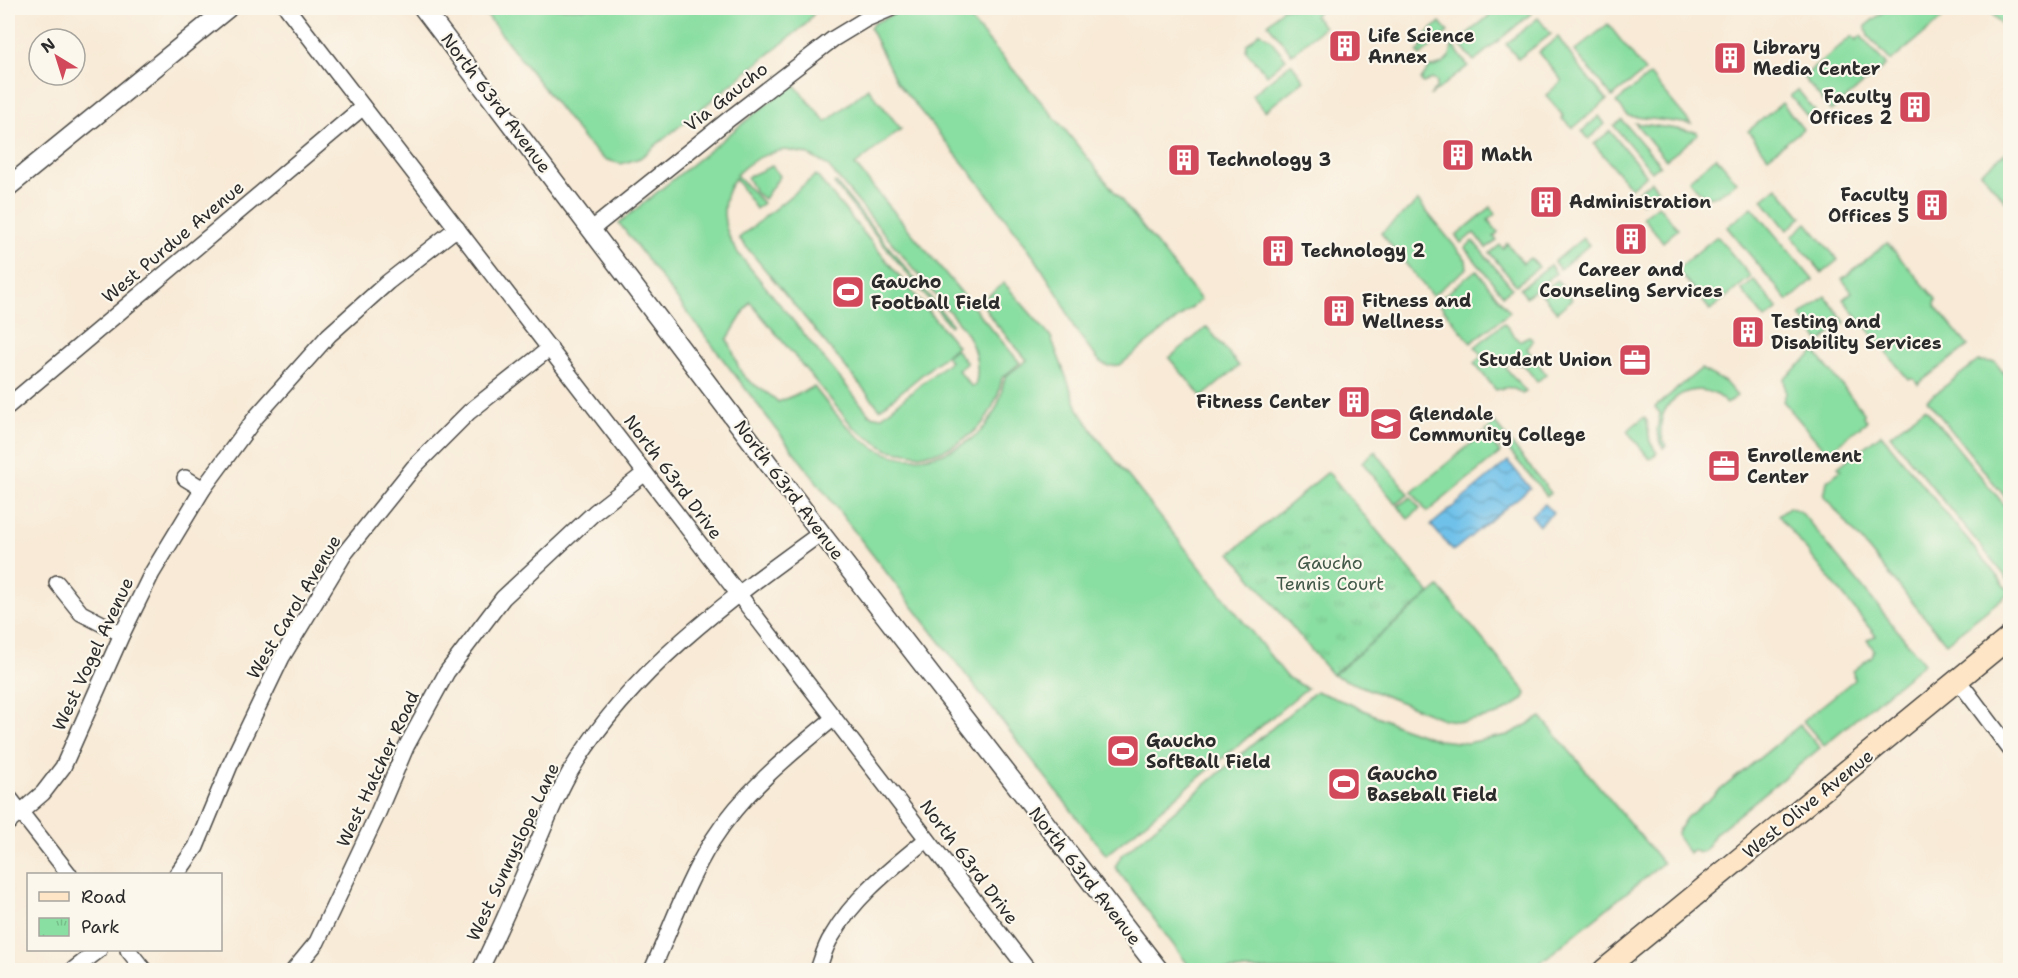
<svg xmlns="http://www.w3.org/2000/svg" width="2018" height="978" viewBox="0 0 2018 978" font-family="'Shantell Sans',sans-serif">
<defs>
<pattern id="park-tufts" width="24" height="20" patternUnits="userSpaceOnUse" patternTransform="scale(1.5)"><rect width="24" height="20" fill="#89dea1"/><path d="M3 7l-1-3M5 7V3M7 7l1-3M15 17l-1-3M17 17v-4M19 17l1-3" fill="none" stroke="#76bf8b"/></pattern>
<pattern id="water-waves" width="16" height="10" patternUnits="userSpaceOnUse" patternTransform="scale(1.5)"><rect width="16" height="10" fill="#6fc1ea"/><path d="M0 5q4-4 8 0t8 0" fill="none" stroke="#5b9dbe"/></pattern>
</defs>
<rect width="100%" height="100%" fill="#fbf7ec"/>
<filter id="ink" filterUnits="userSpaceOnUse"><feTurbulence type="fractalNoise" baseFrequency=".0167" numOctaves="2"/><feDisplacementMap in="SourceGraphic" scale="12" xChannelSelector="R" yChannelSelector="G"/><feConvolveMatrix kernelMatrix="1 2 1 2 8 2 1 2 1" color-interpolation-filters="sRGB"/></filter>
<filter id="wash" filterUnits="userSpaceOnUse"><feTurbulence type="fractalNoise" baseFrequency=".008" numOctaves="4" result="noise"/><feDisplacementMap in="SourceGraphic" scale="24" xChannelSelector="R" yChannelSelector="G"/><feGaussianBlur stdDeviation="1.35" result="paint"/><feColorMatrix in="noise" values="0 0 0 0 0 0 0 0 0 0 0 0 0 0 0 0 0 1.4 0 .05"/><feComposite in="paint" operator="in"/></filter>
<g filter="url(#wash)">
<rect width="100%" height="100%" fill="#f8ead6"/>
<g fill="#89dea1" stroke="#5a8466" stroke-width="1.5" fill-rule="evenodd">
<polygon points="481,8 813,8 814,13 805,25 640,158 621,164 604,159 585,141"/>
<polygon points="907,8 960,8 1062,126 1201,300 1120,365 1108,366 1100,362 1074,328 1061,299 1031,252 980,184 896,81 870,28 874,23"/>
<polygon points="1283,8 1323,8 1314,15 1324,27 1292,54 1268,24"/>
<polygon points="1493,8 1529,8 1533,12 1474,61 1457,42 1495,11"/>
<polygon points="1888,8 1933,8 1942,19 1891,61 1868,36 1865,26"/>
<polygon points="1987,8 2010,8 2010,31 2009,33"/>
<polygon points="1538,18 1551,34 1518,59 1506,44"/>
<polygon points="1440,22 1448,32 1420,56 1417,52 1422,48 1417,42"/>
<polygon points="1608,24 1645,71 1612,97 1575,51"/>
<polygon points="1260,32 1270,39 1286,59 1267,75 1246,51 1247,44"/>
<polygon points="1852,36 1856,40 1861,36 1886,65 1831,111 1803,77"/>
<polygon points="1558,37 1579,67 1607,100 1573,128 1562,119 1564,117 1546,95 1562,81 1539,52"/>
<path d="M1452 44 1468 66 1430 96 1436 88 1437 82 1432 79 1423 83 1421 80 1430 67C1444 66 1452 58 1452 44Z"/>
<polygon points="1291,63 1304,80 1265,111 1252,95"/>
<polygon points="1650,75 1691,124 1628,116 1616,102"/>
<path d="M793 83 826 122 868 88 901 129 855 165 1020 363 1002 378 998 395 991 410 984 422 970 435 953 446 938 452 920 455 888 450 854 428 750 302 727 340C735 350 735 365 743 375 752 386 768 391 778 402L814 387C846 428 879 470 937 455 955 450 975 439 987 424 993 416 998 405 1001 395 1002 390 1003 382 1005 378 1010 371 1021 366 1027 360L992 319 981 301 1004 283 1051 337 1078 409 1097 437 1288 678 1307 688 1106 855 858 536 619 223ZM785 150 807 154 827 165 963 328C975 346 981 365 975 386H971L958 370 967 363 955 349 946 356 950 361 881 417 870 415 738 253C722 230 718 202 735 178L756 209 763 203 736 175C750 160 765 153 785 150Z"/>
<polygon points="1798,90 1815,111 1808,117 1790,96"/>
<polygon points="1782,103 1803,129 1768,157 1748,131"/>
<polygon points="1599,116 1605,124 1589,139 1582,131"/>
<polygon points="1622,120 1660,165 1652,172 1614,126"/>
<polygon points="1635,123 1697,132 1698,135 1666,160"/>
<polygon points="1610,131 1646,175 1631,188 1594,144"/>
<polygon points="2010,149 2010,199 2009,198 2005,201 1981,172"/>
<path d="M1716 157 1737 182C1715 198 1707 205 1689 180Z"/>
<polygon points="772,166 780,176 764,199 755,192 747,177"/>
<polygon points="816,175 957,346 880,409 739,238"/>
<polygon points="1651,181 1658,190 1642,203 1635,194"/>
<polygon points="836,183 952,324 950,326 834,184"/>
<polygon points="1777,187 1802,217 1787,230 1762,199"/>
<polygon points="1418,201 1466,260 1467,268 1432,296 1381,233"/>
<polygon points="1658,205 1678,229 1663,242 1643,217"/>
<polygon points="1491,207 1495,214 1488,220 1498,232 1494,237 1497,241 1486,248 1474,233 1461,243 1456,236"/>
<polygon points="1752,207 1813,280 1788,301 1727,227"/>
<polygon points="1807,223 1838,260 1822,273 1792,236"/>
<polygon points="1717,236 1751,277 1710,310 1677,269"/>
<polygon points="1583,238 1589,245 1560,269 1554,262"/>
<polygon points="1473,241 1512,288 1503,295 1465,248"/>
<polygon points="1507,243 1523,263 1530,258 1539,267 1516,285 1490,253 1500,245 1503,248"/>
<polygon points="1887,243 1936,299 1935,306 1968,346 1918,384 1914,379 1908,379 1843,299 1852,292 1842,279"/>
<polygon points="1550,265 1556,273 1526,297 1520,289"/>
<polygon points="1476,270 1510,312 1471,343 1437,301"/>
<polygon points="1557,280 1572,299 1557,312 1541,293"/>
<polygon points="1754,280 1778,309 1765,319 1742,290"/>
<polygon points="1825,296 1845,322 1820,342 1800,316"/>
<path d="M1504 323 1519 341 1529 336 1533 341 1527 349 1546 374 1537 382 1524 365 1507 363 1506 368 1526 392 1522 394C1512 386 1507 386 1496 390L1474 363 1482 356 1475 347Z"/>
<polygon points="1207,327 1239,366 1202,397 1169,358"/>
<polygon points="1815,352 1864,413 1864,418 1867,421 1827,453 1783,401 1786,393 1784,378"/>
<polygon points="1978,361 1995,362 2010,381 2010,503 1927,400"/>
<path d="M1701 369 1725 382 1737 396 1727 404C1697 369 1644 406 1666 446L1663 448 1657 431 1660 413 1655 407Z"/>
<polygon points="1925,408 2010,512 2010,582 1890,435"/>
<polygon points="1644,417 1647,421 1650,442 1657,453 1650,459 1627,431"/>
<polygon points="1495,423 1551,493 1547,496 1506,447 1502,450 1486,431"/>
<polygon points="1484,433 1500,453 1427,512 1412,492"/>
<polygon points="1881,434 2010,592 1946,643 1824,496 1827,481 1841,470 1838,467"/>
<polygon points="1375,451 1409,494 1396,504 1362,462"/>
<polygon points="1411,497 1420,509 1408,519 1398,506"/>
<polygon points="1789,507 1801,512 1924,663 1824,745 1803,721 1854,680 1853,671 1872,656 1874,650 1867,639 1876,636 1778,515"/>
<polygon points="1439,587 1523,688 1526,694 1523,700 1498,715 1463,722 1443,719 1333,675"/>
<polygon points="1316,691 1350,704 1401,727 1438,740 1467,743 1508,735 1541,717 1663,863 1531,970 1192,970 1115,867 1121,856"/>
<polygon points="1800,725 1820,748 1716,833 1704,851 1699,853 1692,850 1689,853 1678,838 1677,832 1686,818"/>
</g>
<polygon fill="url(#park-tufts)" stroke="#5a8466" stroke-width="1.5" points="1328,472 1430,594 1332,675 1231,553"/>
<g fill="url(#water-waves)" stroke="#4d768a" stroke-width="1.5">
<polygon points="1508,461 1530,488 1453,551 1431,525"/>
<polygon points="1545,504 1553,513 1539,525 1531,515"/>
</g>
</g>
<g filter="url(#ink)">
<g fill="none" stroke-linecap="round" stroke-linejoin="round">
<g stroke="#4a4845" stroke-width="18">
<g id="minor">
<polyline points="287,8 1028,970"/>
<polyline points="592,229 729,119 833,39 866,19 892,8"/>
<polyline points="8,406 363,107"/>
<polyline points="185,478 203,489"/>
<polyline points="57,583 81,613 122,634"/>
<polyline points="1958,680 2010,749"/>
<polyline points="8,796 69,874"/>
<polyline points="8,823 43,793 63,767 122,634 152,573 203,489 256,417 329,335 388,282 457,228"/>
<polyline points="177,874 196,847 230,765 282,657 345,553 414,467 469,412 550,348"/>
<polyline points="128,950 144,970"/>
<polyline points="73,970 99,950"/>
<polyline points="294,970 317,942 377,815 406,747 447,672 503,598 595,512 645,473"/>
<path d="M480 970C500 930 518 888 536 846 547 821 556 796 570 772 630 671 727 601 821 533"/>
<path d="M652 970C671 928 687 881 712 841 744 791 789 755 834 718"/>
<path d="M818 970C822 959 825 946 832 936 855 896 892 868 927 839"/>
</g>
</g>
<g stroke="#4a4845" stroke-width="21">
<g id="tertiary">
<polyline points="423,8 821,533 1159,970"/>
<polyline points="8,187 228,8"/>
</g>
</g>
<g stroke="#4a4845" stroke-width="24">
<polyline id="secondary" points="1604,970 2010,637"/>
</g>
<use href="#minor" stroke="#fff" stroke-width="15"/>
<use href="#tertiary" stroke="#fff" stroke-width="18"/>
<use href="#secondary" stroke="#fde5c5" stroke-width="21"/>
</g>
</g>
<defs>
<g id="building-square" transform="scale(1.725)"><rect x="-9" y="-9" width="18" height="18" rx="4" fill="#d1495b" stroke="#fbf7ec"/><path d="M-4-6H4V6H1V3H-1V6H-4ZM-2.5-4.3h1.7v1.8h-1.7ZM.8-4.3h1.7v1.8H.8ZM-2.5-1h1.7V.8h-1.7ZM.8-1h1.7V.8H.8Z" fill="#fff"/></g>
<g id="stadium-square" transform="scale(1.725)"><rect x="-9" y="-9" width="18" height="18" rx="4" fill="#d1495b" stroke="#fbf7ec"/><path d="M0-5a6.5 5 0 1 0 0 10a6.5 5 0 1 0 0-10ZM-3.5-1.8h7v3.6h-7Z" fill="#fff"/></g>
<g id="office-square" transform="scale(1.725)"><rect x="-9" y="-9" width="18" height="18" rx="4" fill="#d1495b" stroke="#fbf7ec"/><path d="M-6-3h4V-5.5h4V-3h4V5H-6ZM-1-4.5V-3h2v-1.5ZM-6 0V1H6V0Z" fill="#fff"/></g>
<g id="university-square" transform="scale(1.725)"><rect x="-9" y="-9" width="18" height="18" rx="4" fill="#d1495b" stroke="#fbf7ec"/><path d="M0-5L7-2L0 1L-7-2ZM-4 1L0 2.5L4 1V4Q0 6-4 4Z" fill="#fff"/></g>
</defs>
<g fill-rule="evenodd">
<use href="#building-square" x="1345" y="46"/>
<use href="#building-square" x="1730" y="58"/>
<use href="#building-square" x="1915" y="107"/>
<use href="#building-square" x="1458" y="155"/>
<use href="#building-square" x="1184" y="160"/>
<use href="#building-square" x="1546" y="202"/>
<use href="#building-square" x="1932" y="205"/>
<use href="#building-square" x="1631" y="239"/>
<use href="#building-square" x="1278" y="251"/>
<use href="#stadium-square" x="848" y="292"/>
<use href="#building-square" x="1339" y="311"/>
<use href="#building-square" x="1748" y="332"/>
<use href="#office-square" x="1635" y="360"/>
<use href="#building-square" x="1354" y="402"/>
<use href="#university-square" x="1386" y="424"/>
<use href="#office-square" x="1724" y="466"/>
<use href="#stadium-square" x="1123" y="751"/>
<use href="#stadium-square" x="1344" y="784"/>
</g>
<g text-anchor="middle" stroke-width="4.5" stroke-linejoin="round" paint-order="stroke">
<g font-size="18" font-weight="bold" fill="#2b2b2b" stroke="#fbf7ec" text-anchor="start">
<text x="1368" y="42">Life Science<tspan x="1368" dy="21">Annex</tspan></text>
<text x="1753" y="54">Library<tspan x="1753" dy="21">Media Center</tspan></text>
<text x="1892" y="103" text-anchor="end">Faculty<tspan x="1892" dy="21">Offices 2</tspan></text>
<text x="1481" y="161">Math</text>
<text x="1207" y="166">Technology 3</text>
<text x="1909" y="201" text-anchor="end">Faculty<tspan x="1909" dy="21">Offices 5</tspan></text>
<text x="1569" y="208">Administration</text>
<text x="1301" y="257">Technology 2</text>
<text x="1631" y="276" text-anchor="middle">Career and<tspan x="1631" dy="21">Counseling Services</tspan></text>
<text x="871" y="288">Gaucho<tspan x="871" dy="21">Football Field</tspan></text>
<text x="1362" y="307">Fitness and<tspan x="1362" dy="21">Wellness</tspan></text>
<text x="1771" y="328">Testing and<tspan x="1771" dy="21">Disability Services</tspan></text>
<text x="1612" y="366" text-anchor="end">Student Union</text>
<text x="1331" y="408" text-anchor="end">Fitness Center</text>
<text x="1409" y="420">Glendale<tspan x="1409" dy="21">Community College</tspan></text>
<text x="1747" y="462">Enrollement<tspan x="1747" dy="21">Center</tspan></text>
<text x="1146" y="747">Gaucho<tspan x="1146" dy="21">SoftBall Field</tspan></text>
<text x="1367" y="780">Gaucho<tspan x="1367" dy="21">Baseball Field</tspan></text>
</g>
<g font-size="18" fill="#2b2b2b" stroke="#fbf7ec">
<text transform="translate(726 97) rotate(-38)" y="6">Via Gaucho</text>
<text transform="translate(496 103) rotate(53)" y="6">North 63rd Avenue</text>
<text transform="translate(173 242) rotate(-40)" y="6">West Purdue Avenue</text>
<text transform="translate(673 477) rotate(53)" y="6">North 63rd Drive</text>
<text transform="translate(789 490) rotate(53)" y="6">North 63rd Avenue</text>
<text transform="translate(294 607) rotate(-59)" y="6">West Carol Avenue</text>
<text transform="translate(93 654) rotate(-65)" y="6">West Vogel Avenue</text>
<text transform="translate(378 769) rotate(-65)" y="6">West Hatcher Road</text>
<text transform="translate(1808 804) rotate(-39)" y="6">West Olive Avenue</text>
<text transform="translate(513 852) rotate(-65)" y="6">West Sunnyslope Lane</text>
<text transform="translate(969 862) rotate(53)" y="6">North 63rd Drive</text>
<text transform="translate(1085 876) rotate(52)" y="6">North 63rd Avenue</text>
</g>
<g font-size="18" fill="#425848" stroke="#fbf7ec">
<text x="1330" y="569">Gaucho<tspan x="1330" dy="21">Tennis Court</tspan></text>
</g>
</g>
<rect width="2018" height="978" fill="none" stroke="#fbf7ec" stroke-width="30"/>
<rect x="27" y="873" width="195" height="78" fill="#fbf7ec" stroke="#a8a59f" stroke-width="1.5"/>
<rect x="39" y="892" width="30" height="9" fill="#fde5c5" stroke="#a8a59f" stroke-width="1.5"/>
<text x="81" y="903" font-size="18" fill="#2b2b2b">Road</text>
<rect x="39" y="918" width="30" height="18" fill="url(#park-tufts)" stroke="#a8a59f" stroke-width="1.5"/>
<text x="81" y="933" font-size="18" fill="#2b2b2b">Park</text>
<g transform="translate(57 57) rotate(322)"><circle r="28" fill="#fbf7ec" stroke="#a8a59f" stroke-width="1.5"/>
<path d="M0-4.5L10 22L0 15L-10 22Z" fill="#d1495b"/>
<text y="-9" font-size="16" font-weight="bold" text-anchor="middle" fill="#2b2b2b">N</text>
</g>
</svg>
